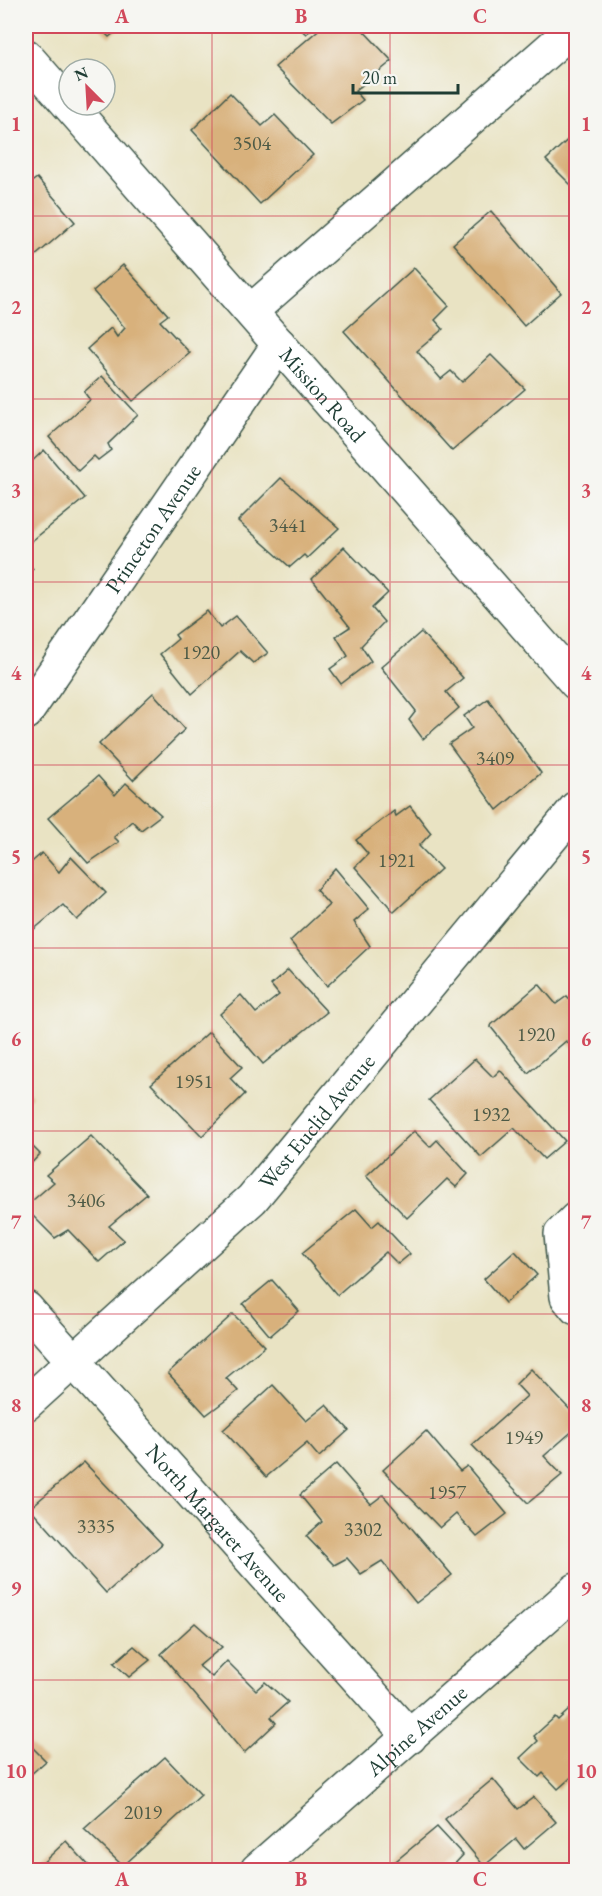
<svg xmlns="http://www.w3.org/2000/svg" width="602" height="1896" viewBox="0 0 602 1896" font-family="'EB Garamond',serif">
<rect width="100%" height="100%" fill="#f6f6f2"/>
<filter id="ink" filterUnits="userSpaceOnUse"><feTurbulence type="fractalNoise" baseFrequency=".0167" numOctaves="2"/><feDisplacementMap in="SourceGraphic" scale="12" xChannelSelector="R" yChannelSelector="G"/><feConvolveMatrix kernelMatrix="1 2 1 2 8 2 1 2 1" color-interpolation-filters="sRGB"/></filter>
<filter id="wash" filterUnits="userSpaceOnUse"><feTurbulence type="fractalNoise" baseFrequency=".008" numOctaves="4" result="noise"/><feDisplacementMap in="SourceGraphic" scale="24" xChannelSelector="R" yChannelSelector="G"/><feGaussianBlur stdDeviation="1.35" result="paint"/><feColorMatrix in="noise" values="0 0 0 0 0 0 0 0 0 0 0 0 0 0 0 0 0 1.4 0 .05"/><feComposite in="paint" operator="in"/></filter>
<g filter="url(#wash)">
<rect width="100%" height="100%" fill="#e9e3c3"/>
<g id="blocks">
<g fill="#d8b17c">
<polygon points="98,26 123,26 109,37"/>
<polygon points="297,26 316,26 306,34"/>
<polygon points="323,26 359,26 392,61 355,91 363,100 331,124 275,67"/>
<polygon points="230,93 262,126 275,115 313,155 260,204 192,130"/>
<polygon points="576,132 576,190 546,160"/>
<polygon points="37,178 75,222 27,263 26,261 26,179 30,183"/>
<polygon points="491,211 561,293 524,326 453,244"/>
<polygon points="123,265 168,315 160,321 190,353 133,401 87,349 111,328 117,337 125,328 93,291"/>
<polygon points="414,268 449,306 435,320 443,329 417,351 441,379 451,371 462,382 491,355 525,389 452,451 344,331"/>
<polygon points="576,350 576,365 569,357"/>
<polygon points="102,376 138,415 108,444 111,450 98,460 94,456 78,471 49,437 90,400 84,392"/>
<polygon points="44,450 85,498 28,544 26,542 26,467"/>
<polygon points="281,478 339,528 307,558 304,555 290,567 238,521"/>
<polygon points="344,547 388,593 372,608 384,622 361,646 371,661 341,684 330,669 348,656 336,636 350,627 312,579"/>
<polygon points="26,559 33,569 26,575"/>
<polygon points="207,611 220,628 236,616 268,653 253,663 240,651 192,694 160,654 178,639 175,635"/>
<polygon points="421,632 463,678 446,692 459,708 423,739 409,720 416,711 381,667"/>
<polygon points="153,693 185,729 133,780 99,744"/>
<polygon points="488,699 541,773 497,810 449,744 472,728 464,716"/>
<polygon points="98,776 115,795 126,783 161,815 141,830 132,821 114,837 119,842 88,863 48,818"/>
<polygon points="410,806 431,833 419,846 441,869 394,912 355,867 368,854 356,840 394,811 396,816"/>
<polygon points="42,853 59,872 71,857 106,893 77,920 63,905 26,936 26,867"/>
<polygon points="335,868 369,909 354,922 370,946 327,986 290,941 329,905 316,890"/>
<polygon points="288,970 327,1012 263,1064 220,1014 241,995 256,1013 279,995 271,985"/>
<polygon points="539,984 556,1004 567,996 576,1006 576,1050 566,1041 528,1073 490,1026"/>
<polygon points="209,1032 242,1067 230,1078 245,1094 202,1136 151,1084"/>
<polygon points="475,1059 493,1077 500,1070 565,1141 544,1159 514,1128 481,1157 429,1100"/>
<polygon points="26,1089 32,1096 26,1102"/>
<polygon points="414,1131 430,1147 437,1140 468,1174 456,1187 447,1179 407,1218 366,1176"/>
<polygon points="91,1136 147,1194 109,1226 124,1240 99,1262 68,1230 55,1238 26,1209 26,1206 54,1182 46,1175"/>
<polygon points="26,1140 40,1154 26,1169"/>
<polygon points="356,1209 372,1227 379,1221 410,1254 398,1264 386,1252 337,1295 302,1253"/>
<polygon points="515,1251 537,1275 505,1303 484,1279"/>
<polygon points="272,1280 299,1311 270,1336 243,1304"/>
<polygon points="233,1314 265,1346 226,1378 238,1391 206,1415 168,1373"/>
<polygon points="531,1369 576,1416 576,1428 544,1456 562,1475 528,1503 472,1445 527,1396 516,1384"/>
<polygon points="273,1385 306,1421 326,1405 349,1430 319,1457 307,1443 266,1477 223,1430"/>
<polygon points="426,1431 460,1471 467,1466 507,1514 477,1537 456,1514 440,1528 383,1470"/>
<polygon points="84,1462 162,1544 106,1593 30,1508"/>
<polygon points="336,1464 371,1504 383,1495 452,1575 416,1603 382,1561 361,1574 347,1558 334,1565 306,1536 322,1522 300,1495"/>
<polygon points="195,1623 222,1647 199,1666 212,1677 227,1661 256,1690 265,1682 288,1702 271,1717 276,1723 244,1753 161,1654"/>
<polygon points="134,1646 150,1660 129,1677 114,1663"/>
<polygon points="569,1710 576,1718 576,1764 573,1767 576,1773 558,1789 543,1773 539,1777 520,1758 538,1741 534,1736 555,1717 558,1720"/>
<polygon points="27,1742 46,1761 30,1775 26,1771"/>
<polygon points="165,1757 201,1795 123,1866 84,1829"/>
<polygon points="493,1779 518,1809 534,1797 556,1822 524,1849 516,1839 484,1866 445,1819"/>
<polygon points="437,1827 463,1855 449,1870 385,1870"/>
<polygon points="66,1841 93,1870 35,1870"/>
</g>
</g>
</g>
<g filter="url(#ink)">
<use href="#blocks" fill-opacity="0" stroke="#3d5649" stroke-width="1.5"/>
<g fill="none" stroke-linecap="round" stroke-linejoin="round">
<g stroke="#3d5649" stroke-width="36">
<g id="minor">
<path id="s1" d="M26 56 576 683"/>
<polyline points="251,311 576,26"/>
<path id="s2" d="M26 713 279 344"/>
<polyline points="576,1219 561,1234 567,1297 576,1308"/>
<path id="s3" d="M26 1308 410 1737"/>
<path id="s4" d="M26 1404 252 1199 576 808"/>
<path id="s5" d="M257 1870 576 1590"/>
</g>
</g>
<use href="#minor" stroke="#fff" stroke-width="33"/>
</g>
</g>
<path fill="none" stroke="#d1495b" stroke-width="1.5" stroke-opacity="0.55" d="M212 26V1870M390 26V1870M26 216H576M26 399H576M26 582H576M26 765H576M26 948H576M26 1131H576M26 1314H576M26 1497H576M26 1680H576"/>
<g text-anchor="middle" stroke-width="4.5" stroke-linejoin="round" paint-order="stroke">
<g font-size="20" fill="#4d5a46">
<text x="252" y="150">3504</text>
<text x="288" y="532">3441</text>
<text x="201" y="659">1920</text>
<text x="495" y="765">3409</text>
<text x="397" y="867">1921</text>
<text x="536" y="1041">1920</text>
<text x="194" y="1088">1951</text>
<text x="491" y="1121">1932</text>
<text x="86" y="1207">3406</text>
<text x="524" y="1444">1949</text>
<text x="447" y="1499">1957</text>
<text x="96" y="1533">3335</text>
<text x="363" y="1536">3302</text>
<text x="143" y="1819">2019</text>
</g>
<g font-size="22" fill="#1f3d34" stroke="#f6f6f2">
<text dy="8" stroke="none"><textPath href="#s1" startOffset="450">Mission Road</textPath></text>
<text dy="8" stroke="none"><textPath href="#s2" startOffset="224">Princeton Avenue</textPath></text>
<text dy="8" stroke="none"><textPath href="#s4" startOffset="406">West Euclid Avenue</textPath></text>
<text dy="8" stroke="none"><textPath href="#s3" startOffset="288">North Margaret Avenue</textPath></text>
<text dy="8" stroke="none"><textPath href="#s5" startOffset="212">Alpine Avenue</textPath></text>
</g>
</g>
<rect width="602" height="1896" fill="none" stroke="#f6f6f2" stroke-width="66"/>
<g transform="translate(87 87) rotate(336)"><circle r="28" fill="#f6f6f2" stroke="#a0aca6" stroke-width="1.5"/>
<path d="M0-4.5L10 22L0 15L-10 22Z" fill="#d1495b"/>
<text y="-9" font-size="16" font-weight="bold" text-anchor="middle" fill="#1f3d34">N</text>
</g>
<path d="M353 84v9h105v-9" fill="none" stroke="#1f3d34" stroke-width="3"/>
<text x="362" y="84" font-size="18" fill="#1f3d34" stroke="#f6f6f2" stroke-width="4.5" paint-order="stroke">20 m</text>
<rect x="33" y="33" width="536" height="1830" fill="none" stroke="#d1495b" stroke-width="2"/>
<g font-size="20" text-anchor="middle" font-weight="bold" fill="#d1495b">
<text x="122" y="23">A</text>
<text x="301" y="23">B</text>
<text x="480" y="23">C</text>
<text x="16" y="131">1</text>
<text x="586" y="131">1</text>
<text x="16" y="314">2</text>
<text x="586" y="314">2</text>
<text x="16" y="497">3</text>
<text x="586" y="497">3</text>
<text x="16" y="680">4</text>
<text x="586" y="680">4</text>
<text x="16" y="863">5</text>
<text x="586" y="863">5</text>
<text x="16" y="1046">6</text>
<text x="586" y="1046">6</text>
<text x="16" y="1229">7</text>
<text x="586" y="1229">7</text>
<text x="16" y="1412">8</text>
<text x="586" y="1412">8</text>
<text x="16" y="1595">9</text>
<text x="586" y="1595">9</text>
<text x="16" y="1778">10</text>
<text x="586" y="1778">10</text>
<text x="122" y="1886">A</text>
<text x="301" y="1886">B</text>
<text x="480" y="1886">C</text>
</g>
</svg>
